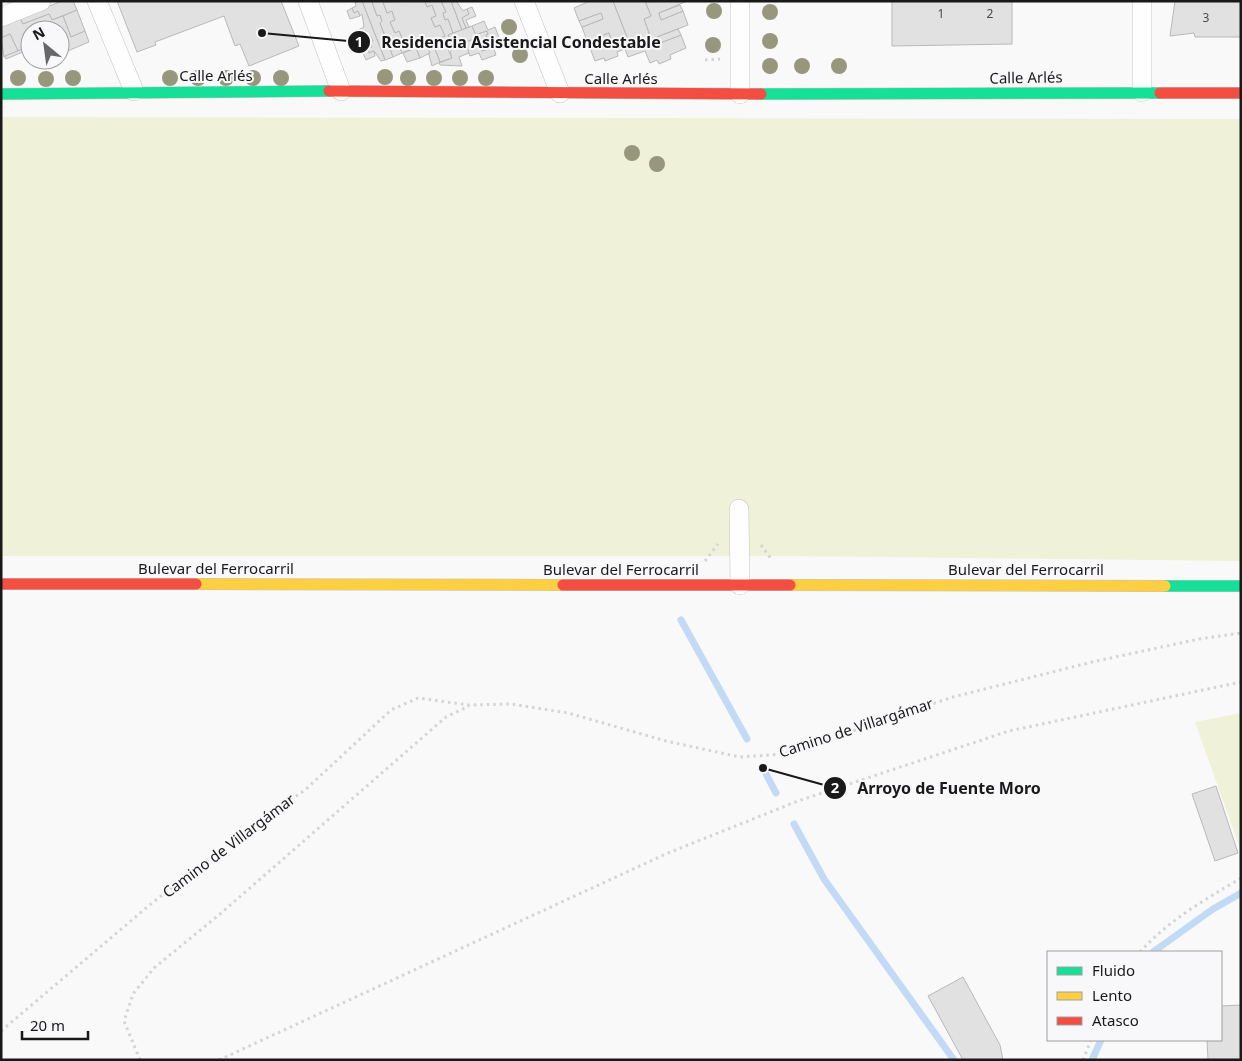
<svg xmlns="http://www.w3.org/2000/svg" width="1242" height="1061" viewBox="0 0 1242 1061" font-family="'Noto Sans',sans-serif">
<rect width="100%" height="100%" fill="#f9f9f9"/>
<g fill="#f0f1d9">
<polygon points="1,117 1241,119 1241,561 783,556 1,556"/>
<polygon points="1241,713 1241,851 1195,722"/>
</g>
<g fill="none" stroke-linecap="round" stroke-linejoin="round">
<g stroke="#c3daf6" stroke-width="7">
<polyline points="681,620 747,739"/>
<polyline points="763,768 776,793"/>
<polyline points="794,824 824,879 954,1060"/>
<polyline points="1153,952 1213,909 1241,893"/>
<polyline points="1092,1060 1101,1040"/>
</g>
</g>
<g fill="#e1e1e1" stroke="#b9b9b9">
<polygon points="62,1 73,1 77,10 52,20 49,14 23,24 20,18"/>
<polygon points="117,1 281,1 299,46 249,66 240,44 235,46 224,16 155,42 156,45 137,52"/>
<polygon points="362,1 374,1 372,2 377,16 380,15 382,21 380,23 385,36 388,35 390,41 388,42 393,57 385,60"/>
<polygon points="362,1 385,60 381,61 374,51 369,53 368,48 372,47 370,42 373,41 370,35 367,36 366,31 362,33 360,29 364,27 362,14 360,16 358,11 354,13 352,8 356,6 355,2"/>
<polygon points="374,1 384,1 383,2 387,13 392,11 395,20 390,22 395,33 399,31 403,40 398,42 402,53 393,57 388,42 390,41 388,35 385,36 380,23 382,21 380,15 377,16 372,2"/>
<polygon points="425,1 427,7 432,5 436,16 431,18 435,27 440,25 445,36 402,53 398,42 403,40 399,31 395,33 390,22 395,20 392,11 387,13 383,2"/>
<polygon points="425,1 441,1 446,12 443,13 445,20 448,19 453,33 448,35 452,45 447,47 452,58 440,62 434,47 439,46 436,40 445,36 440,25 435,27 431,18 436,16 432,5 427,7"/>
<polygon points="441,1 451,1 462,30 453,33 448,19 445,20 443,13 446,12"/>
<polygon points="451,1 456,1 463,11 467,9 469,14 462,18 466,28 462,30"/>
<polygon points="590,1 613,1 631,47 651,39 644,19 651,16 645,1 687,1 659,13 661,20 683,11 688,25 657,37 660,43 681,35 686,48 670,55 671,59 659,64 657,60 650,63 645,51 628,57 625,49 617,52 618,56 605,61 604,58 595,61 590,48 611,39 609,33 587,41 582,27 603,19 601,13 579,21 574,8"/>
<polygon points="613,1 645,1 651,16 644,19 651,39 631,47"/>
<polygon points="892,1 1012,1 1012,44 892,46"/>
<polygon points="1175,1 1241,1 1241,37 1195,37 1194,33 1170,36"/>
<polygon points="680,5 683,11 661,20 659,13"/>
<polygon points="472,7 476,16 466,20 469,27 466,28 462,18 469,14 467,9"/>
<polygon points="352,8 354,13 358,11 360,16 350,19 347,11"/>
<polygon points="77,10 85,31 71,37 63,16"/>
<polygon points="601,13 603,19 582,27 579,21"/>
<polygon points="49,14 52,20 63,16 71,37 85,31 89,42 63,53 60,46 60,30 55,30 53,25 42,30 30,30 30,46 18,51 10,34 1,38 1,25 20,18 23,24"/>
<polygon points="484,21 488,30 495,27 500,40 492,43 496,55 482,60 479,53 470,56 465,42 477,38 482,51 491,48 486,35 488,34 487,31 475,35 472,26"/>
<polygon points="472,26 477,38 465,42 469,53 459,57 462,66 440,65 439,63 452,58 450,52 454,47 448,35"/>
<polygon points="360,29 362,33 366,31 367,36 358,39 354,31"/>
<polygon points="678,29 681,35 660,43 657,37"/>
<polygon points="487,31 488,34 486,35 491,48 482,51 475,35"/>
<polygon points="609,33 611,39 590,48 587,41"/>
<polygon points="10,34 18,51 4,57 1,38"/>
<polygon points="436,40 439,46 434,47 440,62 432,66 426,44"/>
<polygon points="426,44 430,53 420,58 416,48"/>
<polygon points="30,46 30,49 6,59 5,56"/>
<polygon points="368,48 369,53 374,51 375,56 366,60 362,51"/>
<polygon points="416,48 420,58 407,62 403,53"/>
<polygon points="1216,786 1238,853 1215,861 1192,794"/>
<polygon points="963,977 1000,1045 1003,1060 963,1060 928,996"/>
<polygon points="1241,1005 1241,1060 1208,1060 1207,1040 1221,1040 1221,1006"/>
</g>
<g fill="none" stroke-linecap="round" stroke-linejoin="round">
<g stroke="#c3c3c3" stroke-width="20">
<g id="street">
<polyline points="97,1 134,91"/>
<polyline points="308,1 341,91"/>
<polyline points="524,1 560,93"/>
<polyline points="740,1 740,94"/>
<polyline points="1,17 41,1"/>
<polyline points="1142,92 1142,1"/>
<polyline points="739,509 740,585"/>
</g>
</g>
<g stroke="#c3c3c3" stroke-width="12">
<g id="fast">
<polyline points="1,94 329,91"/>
<polyline points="761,94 1160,93"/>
<polyline points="1165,586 1241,586"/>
</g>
</g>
<g stroke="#c3c3c3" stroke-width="12">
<g id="slow">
<polyline points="196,584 563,585"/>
<polyline points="790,585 1165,586"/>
</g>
</g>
<g stroke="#c3c3c3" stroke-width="12">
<g id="jam">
<polyline points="329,91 761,94"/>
<polyline points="1160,93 1241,93"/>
<polyline points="1,584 196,584"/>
<polyline points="563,585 790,585"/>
</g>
</g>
<g stroke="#d4d4d5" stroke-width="3" stroke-dasharray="2.5 4" stroke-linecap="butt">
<polyline points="705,60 720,59"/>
<polyline points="761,545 772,560"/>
<polyline points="705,561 718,544"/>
<path d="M1140 952C1170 919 1203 901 1241 878"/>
<polyline points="1,1031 152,903 253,825 305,790 391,710 418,698 469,705 511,704 568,713 666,741 740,757 784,754 953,697 1092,662 1199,639 1241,633"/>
<polyline points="140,1060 124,1021 133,994 154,968 220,914 446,717 469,706"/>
<polyline points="219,1060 668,853 798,801 1009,731 1241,682"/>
<polyline points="1083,1060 1091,1040"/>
</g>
<use href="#street" stroke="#fefefe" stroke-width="19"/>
<use href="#fast" stroke="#16e098" stroke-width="11"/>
<use href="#slow" stroke="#ffcf43" stroke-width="11"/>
<use href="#jam" stroke="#f24e42" stroke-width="11"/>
</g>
<g fill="#96977c">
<circle cx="714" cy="11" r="8"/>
<circle cx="770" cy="12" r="8"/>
<circle cx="509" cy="27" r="8"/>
<circle cx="770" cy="41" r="8"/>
<circle cx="713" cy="45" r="8"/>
<circle cx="520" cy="55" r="8"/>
<circle cx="770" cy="66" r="8"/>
<circle cx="802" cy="66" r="8"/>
<circle cx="839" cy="66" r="8"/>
<circle cx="385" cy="77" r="8"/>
<circle cx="18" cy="78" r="8"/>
<circle cx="73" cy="78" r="8"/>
<circle cx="170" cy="78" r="8"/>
<circle cx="198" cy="78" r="8"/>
<circle cx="226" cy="78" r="8"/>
<circle cx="253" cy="78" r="8"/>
<circle cx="281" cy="78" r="8"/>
<circle cx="408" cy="78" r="8"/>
<circle cx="434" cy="78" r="8"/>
<circle cx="460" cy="78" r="8"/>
<circle cx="486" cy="78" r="8"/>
<circle cx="46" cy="79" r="8"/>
<circle cx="632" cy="153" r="8"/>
<circle cx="657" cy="164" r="8"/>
</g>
<g text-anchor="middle" stroke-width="4" stroke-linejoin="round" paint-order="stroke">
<g font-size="12" fill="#4b4b4b">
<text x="941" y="18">1</text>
<text x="990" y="18">2</text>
<text x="1206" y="22">3</text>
</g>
<g font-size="15" fill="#191919" stroke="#f8f8fa">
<text x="216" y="81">Calle Arlés</text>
<text transform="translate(1026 78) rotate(-1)" y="5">Calle Arlés</text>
<text x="621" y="84">Calle Arlés</text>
<text x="216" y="574">Bulevar del Ferrocarril</text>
<text x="621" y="575">Bulevar del Ferrocarril</text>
<text x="1026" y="575">Bulevar del Ferrocarril</text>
<text transform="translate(856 728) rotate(-18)" y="5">Camino de Villargámar</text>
<text transform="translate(229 846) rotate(-37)" y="5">Camino de Villargámar</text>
</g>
</g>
<path fill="none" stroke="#191919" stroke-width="2" d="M262 33L359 42M763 768L835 788"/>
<g fill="#191919" stroke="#f8f8fa" stroke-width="2">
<circle cx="262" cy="33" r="5"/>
<circle cx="763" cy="768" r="5"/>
<circle cx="359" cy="42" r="12"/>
<circle cx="835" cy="788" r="12"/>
</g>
<g font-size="15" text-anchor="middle" font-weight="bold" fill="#fff">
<text x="359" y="47">1</text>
<text x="835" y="793">2</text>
</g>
<g font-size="16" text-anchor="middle" font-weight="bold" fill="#191919" stroke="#f8f8fa" stroke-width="4" stroke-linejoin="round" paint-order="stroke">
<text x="521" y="48">Residencia Asistencial Condestable</text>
<text x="949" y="794">Arroyo de Fuente Moro</text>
</g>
<rect width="1242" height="1061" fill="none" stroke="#191919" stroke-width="5"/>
<rect x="1047" y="951" width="175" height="90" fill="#f8f8fa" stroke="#9f9fa0"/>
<rect x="1057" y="967" width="25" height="8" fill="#16e098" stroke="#9f9fa0"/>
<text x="1092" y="976" font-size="15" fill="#191919">Fluido</text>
<rect x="1057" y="992" width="25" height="8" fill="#ffcf43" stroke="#9f9fa0"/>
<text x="1092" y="1001" font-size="15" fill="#191919">Lento</text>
<rect x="1057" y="1017" width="25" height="8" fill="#f24e42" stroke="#9f9fa0"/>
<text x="1092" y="1026" font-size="15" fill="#191919">Atasco</text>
<g transform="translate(45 45) rotate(331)"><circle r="24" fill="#f8f8fa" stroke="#9f9fa0"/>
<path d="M0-4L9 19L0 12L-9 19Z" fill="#676767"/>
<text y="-8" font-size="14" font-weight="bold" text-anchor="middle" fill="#191919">N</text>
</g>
<path d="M22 1031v8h66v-8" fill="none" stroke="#191919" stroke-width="2.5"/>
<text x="30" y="1031" font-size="15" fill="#191919" stroke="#f8f8fa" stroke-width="4" paint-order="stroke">20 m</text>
</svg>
